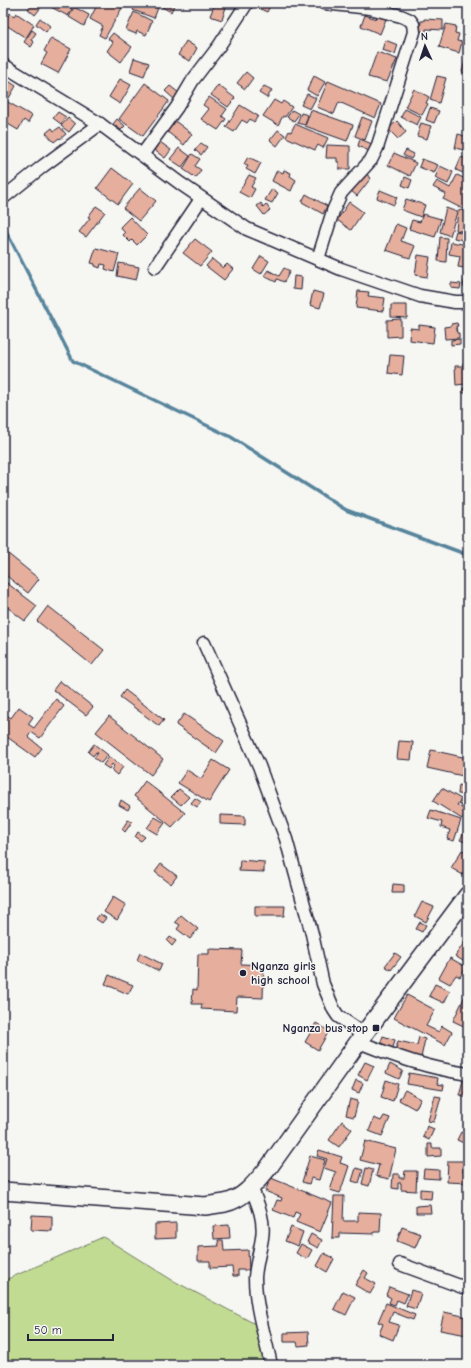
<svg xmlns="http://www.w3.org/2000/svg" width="471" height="1368" viewBox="0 0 471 1368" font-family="'Comic Neue',sans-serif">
<rect width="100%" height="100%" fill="#f6f6f2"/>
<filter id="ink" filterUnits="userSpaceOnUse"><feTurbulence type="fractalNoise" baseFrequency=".025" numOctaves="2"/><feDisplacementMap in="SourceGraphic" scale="8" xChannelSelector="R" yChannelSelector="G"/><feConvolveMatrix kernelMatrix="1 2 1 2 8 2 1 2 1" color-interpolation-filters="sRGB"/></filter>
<g filter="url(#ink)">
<polygon fill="#c1db92" stroke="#727e66" points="103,1237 172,1280 259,1326 270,1365 3,1365 3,1281"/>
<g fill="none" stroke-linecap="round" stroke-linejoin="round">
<polyline stroke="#57849c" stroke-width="3.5" points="3,225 73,361 231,437 346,510 468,555"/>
</g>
<g fill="#e6af9d" stroke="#22223b">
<polygon points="33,3 38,3 42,6 35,15 28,9"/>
<polygon points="53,3 64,3 64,4 72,9 68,16 51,7"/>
<polygon points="98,3 113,3 122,8 105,38 99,35 103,26 90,19"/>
<polygon points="136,3 145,3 158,8 154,18 133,10"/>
<polygon points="164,3 175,3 171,12 162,7"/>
<polygon points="215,3 226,7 222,20 210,16"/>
<polygon points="262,3 271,4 267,12 259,8"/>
<polygon points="74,7 89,15 84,26 69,17"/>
<polygon points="134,12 152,21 146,35 137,31 136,34 126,30"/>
<polygon points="10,13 14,16 16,13 34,25 26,38 3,23"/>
<polygon points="365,15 376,19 377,15 386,19 380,34 361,26"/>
<polygon points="40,18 50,26 46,32 36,24"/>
<polygon points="424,19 443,20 443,30 426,29 426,32 420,31 421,21 424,21"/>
<polygon points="446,24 456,26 455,33 459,34 457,41 462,42 459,53 439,47"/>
<polygon points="32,30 36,33 31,40 34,42 31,47 24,42"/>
<polygon points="113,33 132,47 121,62 107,51 113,42 108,39"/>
<polygon points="51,38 71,49 58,73 41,64 47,53 44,51"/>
<polygon points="385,40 398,45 395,54 382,50"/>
<polygon points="186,41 197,48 190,61 178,55"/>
<polygon points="377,52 397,59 387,82 368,77"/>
<polygon points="467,54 468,55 468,74 462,72"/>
<polygon points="134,58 149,63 144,76 130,71"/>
<polygon points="246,72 253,78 245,89 237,83"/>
<polygon points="314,76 325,82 317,96 307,90"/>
<polygon points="437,76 446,78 439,103 430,100"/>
<polygon points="4,78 16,86 9,98 3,94"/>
<polygon points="120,79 131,85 120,104 109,97"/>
<polygon points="328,81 381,104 375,118 339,102 334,114 317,107"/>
<polygon points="145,83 169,101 143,136 119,119"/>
<polygon points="218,85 235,98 228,107 211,95"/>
<polygon points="170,86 179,93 174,99 165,91"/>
<polygon points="264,86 272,90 267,98 259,93"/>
<polygon points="414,89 429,97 426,103 428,104 422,115 405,107"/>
<polygon points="307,94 316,98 310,109 301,105"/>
<polygon points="209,97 227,109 222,116 226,119 218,130 201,119 209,109 203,105"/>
<polygon points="274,100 281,104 283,101 292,107 285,117 283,116 278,125 263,116"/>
<polygon points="6,101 32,116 28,123 24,120 18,130 3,121 3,107"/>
<polygon points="240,105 258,116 254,122 250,119 247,123 242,120 234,132 226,127"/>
<polygon points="430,108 439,111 434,123 426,120"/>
<polygon points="405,109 421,117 417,125 401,117"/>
<polygon points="292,110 299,114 294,121 287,117"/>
<polygon points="311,110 353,125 347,141 305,126"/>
<polygon points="58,112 66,117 61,124 53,118"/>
<polygon points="301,113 308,115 305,125 297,123"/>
<polygon points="362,117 372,121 365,140 355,136"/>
<polygon points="68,118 75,124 69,132 61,126"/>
<polygon points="117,119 125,126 121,130 113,124"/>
<polygon points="175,121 192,134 184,145 165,130 170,124 172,126"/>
<polygon points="397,121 406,132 398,139 388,129"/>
<polygon points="421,123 431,126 427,139 417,136"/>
<polygon points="295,124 328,138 323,148 318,145 315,150 286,137 289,131 291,132"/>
<polygon points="60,127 66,134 60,139 59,138 54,142 46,133 52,128 54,131"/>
<polygon points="278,130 285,135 277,146 270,140"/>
<polygon points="458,134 468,137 468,151 455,148"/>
<polygon points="360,139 372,144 369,151 358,146"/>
<polygon points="160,142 171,150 165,158 154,150"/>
<polygon points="201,143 207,147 201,155 195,150"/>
<polygon points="327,145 350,146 350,169 339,169 339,162 337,162 337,158 326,158"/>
<polygon points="179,148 190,156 182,167 170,159"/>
<polygon points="406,150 414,154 411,159 403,155"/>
<polygon points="394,153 416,163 410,176 388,165"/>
<polygon points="192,154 200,159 195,166 201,170 196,178 183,169"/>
<polygon points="248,157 261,163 255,174 246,169 248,166 244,164"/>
<polygon points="461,157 468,159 468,175 456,170"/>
<polygon points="422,159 438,165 434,173 419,167"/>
<polygon points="440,166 453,172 448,184 435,178"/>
<polygon points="112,168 133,184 118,204 97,188"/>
<polygon points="277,170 283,173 284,170 291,173 290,176 296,180 291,191 272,181"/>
<polygon points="364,172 371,178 357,196 350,190"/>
<polygon points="249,175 256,178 251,187 255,189 250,198 239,192"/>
<polygon points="457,175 468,180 468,199 463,209 443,199 446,194 433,187 437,181 450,188"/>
<polygon points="405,177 412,180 409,188 402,185"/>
<polygon points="140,188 156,201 139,221 123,208"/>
<polygon points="272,189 278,193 272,203 265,200"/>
<polygon points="380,190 397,197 394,205 377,198"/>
<polygon points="306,194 327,206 323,214 302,202"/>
<polygon points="406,199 425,205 421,217 402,210"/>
<polygon points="349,202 363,212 351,230 337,220"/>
<polygon points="261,203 263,207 266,204 270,210 264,215 257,206"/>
<polygon points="96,206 105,212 86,237 79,232 90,218 88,217"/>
<polygon points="446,208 457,212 450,236 440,232"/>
<polygon points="458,210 468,211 467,232 456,230"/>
<polygon points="423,214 441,219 435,237 409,229 412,220 420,222"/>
<polygon points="130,217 147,235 137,245 132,240 130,242 123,235 125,233 120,227"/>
<polygon points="396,224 406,228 401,241 415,246 410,258 386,250"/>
<polygon points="456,231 468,234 468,241 454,238"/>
<polygon points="440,237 447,238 446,262 438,261"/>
<polygon points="195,239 212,252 200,266 183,253"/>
<polygon points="451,242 468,245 468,266 466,266 465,268 458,267 460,256 449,254"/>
<polygon points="96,248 119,254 114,272 105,269 106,265 101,264 100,268 95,266 95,264 91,263"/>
<polygon points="418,255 430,257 427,277 415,275"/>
<polygon points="261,256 269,261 261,274 253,269"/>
<polygon points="212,259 223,268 227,264 233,269 224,280 206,266"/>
<polygon points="119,263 139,267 136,280 117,276"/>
<polygon points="284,268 290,271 284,282 277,279 276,282 264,276 268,270 279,276"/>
<polygon points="466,272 468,273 468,287 463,286"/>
<polygon points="294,276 302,277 301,290 293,289"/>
<polygon points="451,283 461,284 460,289 451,288"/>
<polygon points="313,291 324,294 320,308 310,305"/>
<polygon points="358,291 369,292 368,296 385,298 383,311 356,308"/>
<polygon points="391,305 407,305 407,318 391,317"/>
<polygon points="401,319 401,336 387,337 387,320"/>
<polygon points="457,323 458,326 456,326 457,333 459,333 459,338 445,339 444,327 451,326 451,324"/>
<polygon points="419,325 435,327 433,343 409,340 410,328 419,329"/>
<polygon points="460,339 460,344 451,345 451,340"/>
<polygon points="390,355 404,356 402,375 388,373"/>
<polygon points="463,363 468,363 468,393 463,393 463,388 466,388 466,384 456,385 455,366 463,366"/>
<polygon points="7,553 39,579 28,593 3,573 3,558"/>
<polygon points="3,580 37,606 25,621 3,604"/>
<polygon points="48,606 104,650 92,665 37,621"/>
<polygon points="60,681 93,707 86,715 53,690"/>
<polygon points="125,690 164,720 159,726 120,697"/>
<polygon points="56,699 64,706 40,738 31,732 28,737 42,748 35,757 3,734 3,716 5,714 11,718 19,707 33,717 28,724 34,728"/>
<polygon points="184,714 224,741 216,753 176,725"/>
<polygon points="109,716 163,759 151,775 96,732"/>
<polygon points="399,741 413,742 411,760 397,759"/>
<polygon points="94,744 108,755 101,763 94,758 98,753 96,752 93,756 88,752"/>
<polygon points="431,750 467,758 463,776 427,768"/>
<polygon points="109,757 123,767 117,775 111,770 114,766 112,764 109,769 103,765"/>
<polygon points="213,760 229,770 209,802 178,783 187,770 201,779"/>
<polygon points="145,781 185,813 172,827 134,796"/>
<polygon points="459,785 468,787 468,795 458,794"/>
<polygon points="442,788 461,799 457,805 467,811 462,819 433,801"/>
<polygon points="179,789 189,797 181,805 171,797"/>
<polygon points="195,798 201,802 197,807 191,803"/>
<polygon points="463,799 468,802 468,810 459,804"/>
<polygon points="121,800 130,806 128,810 119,805"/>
<polygon points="431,810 461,820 454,841 447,839 450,830 441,827 442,822 428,818"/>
<polygon points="220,815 245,816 245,825 220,824"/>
<polygon points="155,817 165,823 157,834 147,828"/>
<polygon points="128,820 132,822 125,832 122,829"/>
<polygon points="467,826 468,827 468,843 460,840"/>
<polygon points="138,832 145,837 141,841 135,837"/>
<polygon points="462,850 468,853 468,868 463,875 451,868"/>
<polygon points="240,860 264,862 264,872 239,871"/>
<polygon points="161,864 177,876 171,884 155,872"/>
<polygon points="393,884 404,885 404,893 392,893"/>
<polygon points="113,897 126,905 117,920 104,912"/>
<polygon points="422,902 434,907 426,922 415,916"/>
<polygon points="255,906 285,906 284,916 255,916"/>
<polygon points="100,914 106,918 102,923 96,919"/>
<polygon points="181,915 198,929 190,939 177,929 180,925 175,922"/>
<polygon points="420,922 426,925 422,932 416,929"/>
<polygon points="170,937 176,941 172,946 167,941"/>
<polygon points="466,940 468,941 468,962 464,959 463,961 455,956"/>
<polygon points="209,949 242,950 241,964 264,965 263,998 237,997 236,1011 201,1009 202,1004 192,1004 193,989 197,990 198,954 209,954"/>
<polygon points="140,953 162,964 159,971 137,960"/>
<polygon points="395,953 401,957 391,970 385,966"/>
<polygon points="450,958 466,967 460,977 456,975 450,984 439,978"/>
<polygon points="109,975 133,985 128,994 105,984"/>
<polygon points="435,984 450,991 444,1003 429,996"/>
<polygon points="407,995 435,1010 426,1026 439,1032 442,1026 452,1032 445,1045 394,1018"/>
<polygon points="465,996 468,997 468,1028 453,1021"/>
<polygon points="316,1023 329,1031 318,1050 305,1042"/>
<polygon points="383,1036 395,1040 392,1051 379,1047"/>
<polygon points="419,1037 425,1039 421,1058 395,1052 398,1041 417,1045"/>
<polygon points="365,1062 374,1066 367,1080 358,1075"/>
<polygon points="390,1064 403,1071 399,1079 386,1073"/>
<polygon points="409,1073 438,1078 437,1084 444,1085 443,1090 407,1084"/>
<polygon points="464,1077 468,1078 468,1097 459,1095"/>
<polygon points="356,1080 363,1083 359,1093 352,1090"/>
<polygon points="386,1080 398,1084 393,1101 381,1097"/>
<polygon points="405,1090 421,1099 415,1109 399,1100"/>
<polygon points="435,1096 441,1097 434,1122 428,1121"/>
<polygon points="350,1099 358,1101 354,1117 346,1115"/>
<polygon points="384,1116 390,1118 382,1136 369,1131 374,1118 381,1121"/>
<polygon points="342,1121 352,1129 339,1147 329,1140"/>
<polygon points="427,1126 434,1129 429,1140 423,1137"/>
<polygon points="461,1132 468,1135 468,1145 457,1140"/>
<polygon points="365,1141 396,1149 389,1179 376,1176 379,1165 360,1160"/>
<polygon points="428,1144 432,1144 432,1148 441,1148 441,1156 428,1157"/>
<polygon points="319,1150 342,1157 340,1163 349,1166 340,1193 330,1190 336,1172 324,1168 327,1159 317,1156"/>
<polygon points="310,1156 325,1160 319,1180 311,1178 309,1184 302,1182"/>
<polygon points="448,1161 464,1161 463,1172 468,1173 468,1183 447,1182"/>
<polygon points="356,1168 363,1170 359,1183 352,1181"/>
<polygon points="366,1168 373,1170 369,1186 362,1184"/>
<polygon points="424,1169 439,1170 439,1179 423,1178"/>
<polygon points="405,1171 417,1171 416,1191 401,1190 401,1183 398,1183 398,1189 392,1188 393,1174 399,1174 399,1178 404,1178"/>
<polygon points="271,1178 332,1203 320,1232 296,1222 300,1214 295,1212 293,1218 273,1210 277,1200 281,1201 282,1198 265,1191"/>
<polygon points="420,1189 432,1190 431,1199 420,1198"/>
<polygon points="334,1196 344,1196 343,1221 358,1221 358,1212 381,1213 380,1232 374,1232 374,1234 340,1233 340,1238 332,1238"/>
<polygon points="430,1205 431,1213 416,1213 416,1206"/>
<polygon points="32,1215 52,1216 52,1231 31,1230"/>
<polygon points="176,1223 176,1238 155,1239 155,1224"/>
<polygon points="229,1225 230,1238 214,1239 213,1226"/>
<polygon points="291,1227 303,1232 298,1246 285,1241"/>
<polygon points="402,1227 421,1234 415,1248 397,1241"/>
<polygon points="311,1234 322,1240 318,1248 307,1242"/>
<polygon points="218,1240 223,1240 224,1251 248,1250 249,1270 238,1270 238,1276 233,1276 232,1267 210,1268 210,1261 198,1261 198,1247 219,1246"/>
<polygon points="301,1244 312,1250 307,1259 296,1253"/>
<polygon points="324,1253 334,1259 327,1272 317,1266"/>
<polygon points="364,1270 368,1273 365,1278 376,1284 370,1294 355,1285"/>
<polygon points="389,1287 408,1294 404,1303 397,1300 395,1305 389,1303 391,1298 386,1295"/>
<polygon points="411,1290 421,1293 416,1309 406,1306"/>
<polygon points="343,1291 355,1297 346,1315 334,1309"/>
<polygon points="386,1303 415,1315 413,1320 393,1312 389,1322 399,1325 393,1340 379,1334 383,1324 378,1322"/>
<polygon points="444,1312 468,1317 467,1335 440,1330"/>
<polygon points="308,1332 309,1345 298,1346 297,1342 284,1342 284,1333"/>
</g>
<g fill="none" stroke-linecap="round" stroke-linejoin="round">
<g stroke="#22223b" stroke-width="15">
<g id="street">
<polyline points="3,65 100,124 181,184 247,229 341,269 420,296 455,302 468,302"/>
<polyline points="142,155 177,107 193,80 219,46 247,3"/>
<polyline points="3,198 43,166 100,124"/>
<polyline points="318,259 333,211 341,193 371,160 377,148 414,32 413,24 410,20 401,16 370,8 324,3"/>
<polyline points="155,267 201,199"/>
<polyline points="204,643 259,766 286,839 312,934 323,984 334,1010 338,1016 364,1034"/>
<path d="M359 1042C396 1057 428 1068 468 1074"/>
<path d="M251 1187C258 1204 265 1220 262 1238 260 1251 256 1264 255 1277 255 1307 265 1336 271 1365"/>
<polyline points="400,1264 468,1289"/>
</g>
</g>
<g stroke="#22223b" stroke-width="20">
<path id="secondary" d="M3 1191 205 1206C212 1205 218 1204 225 1203 244 1199 257 1181 269 1167L364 1034 468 895"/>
</g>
<use href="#street" stroke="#f6f6f2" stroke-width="12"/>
<use href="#secondary" stroke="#f6f6f2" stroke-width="17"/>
</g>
</g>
<g fill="#22223b" stroke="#f6f6f2" stroke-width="1.5">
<circle cx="243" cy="973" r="4"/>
<rect x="372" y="1024" width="8" height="8" rx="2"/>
</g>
<g text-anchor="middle" stroke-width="3" stroke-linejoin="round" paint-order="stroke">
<g font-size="12" font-weight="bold" fill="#22223b" stroke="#f6f6f2" text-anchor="start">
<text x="251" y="970">Nganza girls<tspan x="251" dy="14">high school</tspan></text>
<text x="368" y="1032" text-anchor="end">Nganza bus stop</text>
</g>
</g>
<rect width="471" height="1368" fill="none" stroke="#f6f6f2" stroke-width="16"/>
<rect x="8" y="8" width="455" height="1352" fill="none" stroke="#22223b" stroke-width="1.5" filter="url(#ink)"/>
<g transform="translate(425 46) rotate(357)" stroke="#f6f6f2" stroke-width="3" paint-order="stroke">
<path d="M0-3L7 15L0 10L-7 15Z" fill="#22223b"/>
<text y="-6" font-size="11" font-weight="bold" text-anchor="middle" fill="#22223b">N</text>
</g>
<path d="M28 1334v6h85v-6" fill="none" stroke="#22223b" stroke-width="2"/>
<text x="34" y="1334" font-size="12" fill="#22223b" stroke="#f6f6f2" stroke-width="3" paint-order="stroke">50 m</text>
</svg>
